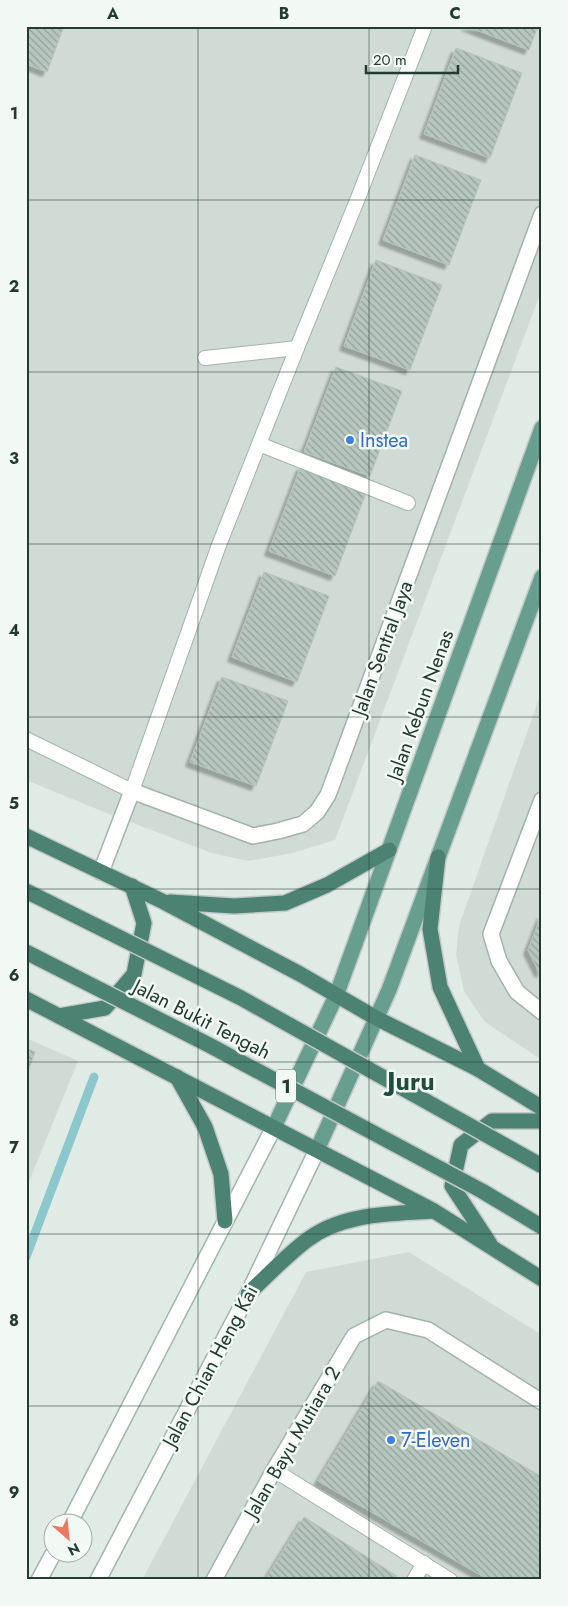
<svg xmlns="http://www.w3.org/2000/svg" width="568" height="1606" viewBox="0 0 568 1606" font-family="Jost,sans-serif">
<defs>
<pattern id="building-back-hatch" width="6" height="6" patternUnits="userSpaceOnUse" patternTransform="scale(1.25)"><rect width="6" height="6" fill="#b7c6bf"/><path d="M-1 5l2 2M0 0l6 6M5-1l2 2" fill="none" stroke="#94a29c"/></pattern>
<filter id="shadow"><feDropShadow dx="-4.5" dy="4.5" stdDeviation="1" flood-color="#0004"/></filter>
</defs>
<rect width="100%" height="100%" fill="#e1ebe6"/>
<g fill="#d0dbd5">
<polygon points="26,26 542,26 542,289 335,840 293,853 248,861 212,853 104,812 26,780"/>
<polygon points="542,690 542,1060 485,1022 464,991 456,955 459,926"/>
<polygon points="26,1038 78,1061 26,1189"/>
<polygon points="409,1252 542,1335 542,1580 142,1580 306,1272"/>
</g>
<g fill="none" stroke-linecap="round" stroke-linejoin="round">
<polyline stroke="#8cc7cd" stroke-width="9" points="26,1257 94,1077"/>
</g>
<g fill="url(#building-back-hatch)" stroke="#b4c4bd" filter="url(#shadow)">
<polygon points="26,26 64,26 47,72 26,64"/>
<polygon points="466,26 538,26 529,50"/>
<polygon points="456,48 522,73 490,158 424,134"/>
<polygon points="415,155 481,180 449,265 383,240"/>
<polygon points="376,260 442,285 410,370 344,346"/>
<polygon points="336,367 402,391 370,476 304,452"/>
<polygon points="301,466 367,490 335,576 269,551"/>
<polygon points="264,572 329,596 297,682 232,657"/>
<polygon points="222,677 288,701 256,786 190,762"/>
<polygon points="542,914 542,973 539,972 528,950"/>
<polygon points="26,1048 35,1052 26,1077"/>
<polygon points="378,1381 542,1477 542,1580 489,1580 318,1481"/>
<polygon points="304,1517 397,1576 394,1580 265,1580"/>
</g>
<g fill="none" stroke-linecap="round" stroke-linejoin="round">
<g stroke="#a4b3ad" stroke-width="16">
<g id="service">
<polyline points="205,358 297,348"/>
<polyline points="259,444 408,503"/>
<polyline points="26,739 132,791 219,545 297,348 358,198 425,26"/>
<polyline points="274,1470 450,1580"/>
<polyline points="414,1580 424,1563"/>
</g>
</g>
<g stroke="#a4b3ad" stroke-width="18">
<g id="minor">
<polyline points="542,800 491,934 499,961 517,992 542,1012"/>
<polyline points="101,872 132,791 253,836 278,831 303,824 317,812 328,795 542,214"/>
<polyline points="214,1580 274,1470 354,1336 386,1320 428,1330 542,1402"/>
</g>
</g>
<g stroke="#a1b6ad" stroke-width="18">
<g id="secondary">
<polyline points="69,1524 274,1127"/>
<polyline points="39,1580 53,1554"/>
<polyline points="98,1580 248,1294 317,1150"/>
</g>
</g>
<g stroke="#c1c8c6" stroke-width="18">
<g id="primary">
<polyline points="274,1127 336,996 542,428"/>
<polyline points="317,1150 389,990 542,577"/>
</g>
</g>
<g stroke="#c1c8c6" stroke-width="18">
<g id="trunk">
<polyline points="26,836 164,902 300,974 376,1018 478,1069 542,1108"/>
<polyline points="438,857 430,929 440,987 478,1069"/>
<polyline points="170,902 234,906 285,903 327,885 389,850"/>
<polyline points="26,999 434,1211 542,1279"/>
<polyline points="59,1016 105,1008 134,974 144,923 132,886"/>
<polyline points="177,1077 205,1127 221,1174 225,1221"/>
<polyline points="490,1244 452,1186 461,1145 492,1121 542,1121"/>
<path d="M248 1294C267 1276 286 1256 307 1240 342 1213 391 1214 433 1211"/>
</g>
</g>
<use href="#service" stroke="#fff" stroke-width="14"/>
<use href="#minor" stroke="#fff" stroke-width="15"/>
<use href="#secondary" stroke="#fff" stroke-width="15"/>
<use href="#primary" stroke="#689e8d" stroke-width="15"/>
<use href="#trunk" stroke="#4c8272" stroke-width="15"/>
<g stroke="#c1c8c6" stroke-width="18" stroke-linecap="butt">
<g id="trunk-bridge">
<polyline points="26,891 241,998 542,1166"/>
<polyline points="26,952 209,1045 482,1191 542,1227"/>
</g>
</g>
<use href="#trunk-bridge" stroke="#4c8272" stroke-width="15"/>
</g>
<path fill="none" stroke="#233b33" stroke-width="1" stroke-opacity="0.55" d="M198 26V1580M369 26V1580M26 200H542M26 372H542M26 544H542M26 717H542M26 889H542M26 1062H542M26 1234H542M26 1406H542"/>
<g fill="#3f7fe0" stroke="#f2f8f4" stroke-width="2">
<circle cx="350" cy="440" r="5"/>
<circle cx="391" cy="1440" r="5"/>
</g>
<g text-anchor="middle" stroke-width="5" stroke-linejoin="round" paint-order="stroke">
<rect fill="#f2f8f4" stroke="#61746d" stroke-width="1" x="276" y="1069.5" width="20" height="33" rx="4"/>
<g font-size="19" font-weight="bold" fill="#233b33">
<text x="286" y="1093">1</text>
</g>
<g font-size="20" fill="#366cbe" stroke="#f2f8f4" text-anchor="start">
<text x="360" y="447">Instea</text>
<text x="401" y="1447">7-Eleven</text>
</g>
<g font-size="20" fill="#233b33" stroke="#f2f8f4">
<text transform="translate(382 648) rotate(-70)" y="7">Jalan Sentral Jaya</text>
<text transform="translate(420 705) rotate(-70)" y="7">Jalan Kebun Nenas</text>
<text transform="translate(202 1019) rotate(27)" y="7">Jalan Bukit Tengah</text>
<text transform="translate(210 1366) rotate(-62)" y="7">Jalan Chian Heng Kai</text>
<text transform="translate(292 1442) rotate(-60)" y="7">Jalan Bayu Mutiara 2</text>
</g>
<g font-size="25" font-weight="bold" fill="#204c3e" stroke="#f2f8f4">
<text x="411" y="1090">Juru</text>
</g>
</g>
<rect width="568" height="1606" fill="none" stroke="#f2f8f4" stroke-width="55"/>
<g transform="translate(68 1538) rotate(153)"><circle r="24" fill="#f2f8f4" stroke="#9faca7"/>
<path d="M0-4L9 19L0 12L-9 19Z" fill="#ea7960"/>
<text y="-8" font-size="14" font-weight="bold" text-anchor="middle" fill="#233b33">N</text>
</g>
<path d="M366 65v8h92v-8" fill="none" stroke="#233b33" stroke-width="2.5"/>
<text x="373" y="65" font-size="15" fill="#233b33" stroke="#f2f8f4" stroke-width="4" paint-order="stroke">20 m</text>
<rect x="28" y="28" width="512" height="1550" fill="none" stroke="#233b33" stroke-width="2"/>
<g font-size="16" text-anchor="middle" font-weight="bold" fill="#233b33">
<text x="113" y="19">A</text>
<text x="284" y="19">B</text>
<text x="455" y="19">C</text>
<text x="14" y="119">1</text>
<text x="14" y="292">2</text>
<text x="14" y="464">3</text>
<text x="14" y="636">4</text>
<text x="14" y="809">5</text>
<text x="14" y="981">6</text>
<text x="14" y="1153">7</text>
<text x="14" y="1326">8</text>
<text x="14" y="1498">9</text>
</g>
</svg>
